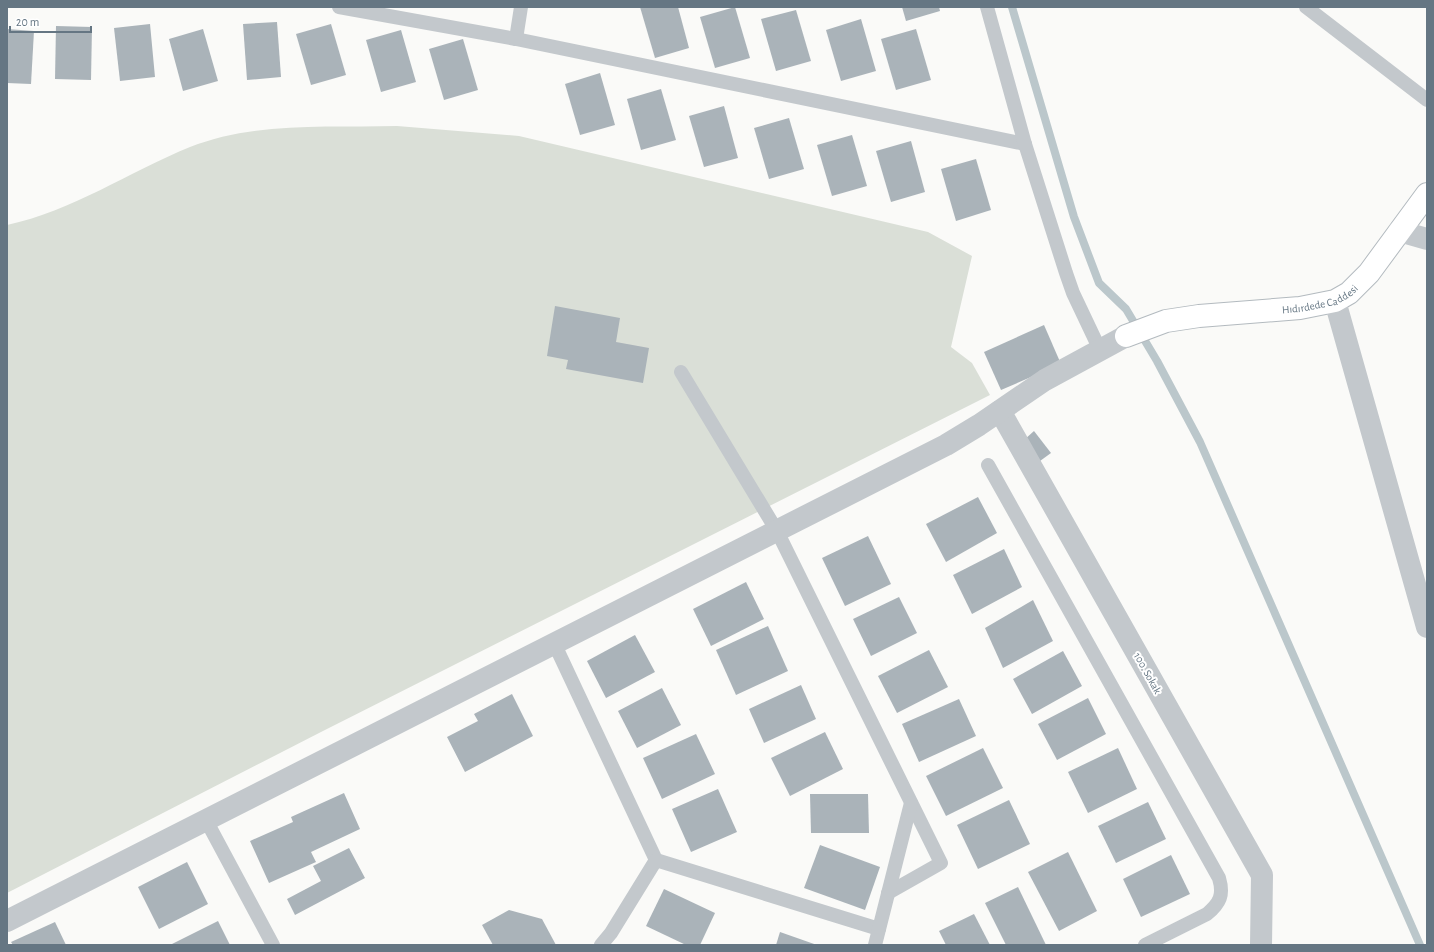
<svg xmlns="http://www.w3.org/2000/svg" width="1434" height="952" viewBox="0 0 1434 952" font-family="'Alegreya Sans',sans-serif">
<rect width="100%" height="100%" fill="#fafaf8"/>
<path fill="#dadfd7" d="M397 126 519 136 928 232 972 256 951 347 972 363 990 395 321 732 7 893V225C72 211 129 172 190 147 255 121 329 128 397 126Z"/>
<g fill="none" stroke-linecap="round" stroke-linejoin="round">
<polyline stroke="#bbc7cb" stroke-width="8" points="1012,7 1074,217 1099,283 1126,309 1157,361 1200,442 1420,945"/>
</g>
<g fill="#aab3b9">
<polygon points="640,7 678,7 689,48 655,58"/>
<polygon points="735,7 750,58 715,68 700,17"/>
<polygon points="902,7 939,7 940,11 906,21"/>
<polygon points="796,10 811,61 776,71 761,19"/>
<polygon points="861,19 876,71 841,81 826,30"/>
<polygon points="277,22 281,77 247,80 243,24"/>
<polygon points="150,24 155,77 120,81 114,28"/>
<polygon points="331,24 346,75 311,85 296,34"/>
<polygon points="56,26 92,27 91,80 55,79"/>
<polygon points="7,29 34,31 31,84 7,83"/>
<polygon points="203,29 218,81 183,91 169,39"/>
<polygon points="916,29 931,80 896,90 881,39"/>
<polygon points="401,30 416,82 381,92 366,40"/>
<polygon points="463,39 478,90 444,100 429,49"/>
<polygon points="600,73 615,125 580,135 565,84"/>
<polygon points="661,89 676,140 641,150 627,99"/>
<polygon points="724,106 738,158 704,167 689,116"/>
<polygon points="789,118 804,169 769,179 754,128"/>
<polygon points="852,135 867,186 832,196 817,145"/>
<polygon points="911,141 925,192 891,202 876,151"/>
<polygon points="976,159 991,210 956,221 941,169"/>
<polygon points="555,306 620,318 616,342 649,348 643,383 566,369 568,360 547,356"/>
<polygon points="1044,325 1061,364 1001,390 984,352"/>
<polygon points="1034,431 1051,453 1040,461 1024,440"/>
<polygon points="978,497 997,533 946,562 926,524"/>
<polygon points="868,536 891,584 845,606 822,558"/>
<polygon points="1004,549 1022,587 972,614 953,575"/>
<polygon points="746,582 764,619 711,646 693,609"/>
<polygon points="899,597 917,633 871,656 853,619"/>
<polygon points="1033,600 1053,641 1003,668 985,628"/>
<polygon points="768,626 788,671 736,695 716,650"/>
<polygon points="635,635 655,672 606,698 587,661"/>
<polygon points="929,650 948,687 897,713 878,676"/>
<polygon points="1063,651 1082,686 1032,714 1013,679"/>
<polygon points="801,685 816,719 764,743 749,709"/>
<polygon points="662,688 681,725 637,748 618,711"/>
<polygon points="512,694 533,736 465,772 447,737 478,721 474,714"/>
<polygon points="1088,698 1106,734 1057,760 1038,724"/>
<polygon points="959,699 976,736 919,762 902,724"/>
<polygon points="825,732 843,769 790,796 771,758"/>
<polygon points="696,734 715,774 662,799 643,758"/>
<polygon points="983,748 1003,788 946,816 926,776"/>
<polygon points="1118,748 1137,789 1088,813 1068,772"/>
<polygon points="718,789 737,832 691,852 672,809"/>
<polygon points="344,793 360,829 311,852 316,862 269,883 250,841 293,822 291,817"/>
<polygon points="810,794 868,794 869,833 811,833"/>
<polygon points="1009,800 1030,844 978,869 957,825"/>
<polygon points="1148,802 1166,839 1116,863 1098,826"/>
<polygon points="820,845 880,867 865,910 804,888"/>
<polygon points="349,848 365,878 295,915 287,899 321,881 313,866"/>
<polygon points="1068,852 1097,911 1059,931 1028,872"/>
<polygon points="1171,855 1190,894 1141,917 1123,879"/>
<polygon points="187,862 208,904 159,929 138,887"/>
<polygon points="1018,887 1046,945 1006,945 985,903"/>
<polygon points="664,889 715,913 700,945 686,945 646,926"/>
<polygon points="509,910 542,919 556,945 493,945 482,925"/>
<polygon points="974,914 990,945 946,945 939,931"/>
<polygon points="218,921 230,945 172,945 172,944"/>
<polygon points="55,922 66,945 13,945 11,942"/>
<polygon points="780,932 817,945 776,945"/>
</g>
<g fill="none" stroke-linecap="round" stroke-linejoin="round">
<g stroke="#b3babf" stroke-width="24">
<g id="secondary">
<path id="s1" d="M1126 336 1166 321 1199 316 1300 308 1335 301 1349 293 1369 273 1427 194"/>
</g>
</g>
<g stroke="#c3c8cc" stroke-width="14">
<polyline points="339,7 516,39 1025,144"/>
<polyline points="987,7 1025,144 1066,273 1073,293 1100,350"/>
<polyline points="1306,7 1427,100"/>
<polyline points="516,39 521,7"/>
<polyline points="681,372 777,531 941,863 888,893"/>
<path d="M988 465 1219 878C1224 895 1220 903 1207 914L1145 945"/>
<polyline points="555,645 656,860"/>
<polyline points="206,820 273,945"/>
<polyline points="601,945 611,933 656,860 879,929"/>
<polyline points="875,945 911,803"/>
</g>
<g stroke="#c3c8cc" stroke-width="22">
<polyline points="1399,231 1427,239"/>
<polyline points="1335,301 1427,627"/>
<polyline points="1000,411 1262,875 1261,945"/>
<polyline points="7,921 946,445 979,425 1045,380 1126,336"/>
</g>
<use href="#secondary" stroke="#fff" stroke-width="22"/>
</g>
<g text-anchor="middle" stroke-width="4" stroke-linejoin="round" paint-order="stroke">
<g font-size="11" fill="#657683" stroke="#fff">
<text dy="4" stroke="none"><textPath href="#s1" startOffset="199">Hıdırdede Caddesi</textPath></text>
<text transform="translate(1148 673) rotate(61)" y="4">100. Sokak</text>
</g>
</g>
<rect width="1434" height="952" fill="none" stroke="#657683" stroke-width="16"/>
<path d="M10 26v6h81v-6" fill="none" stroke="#657683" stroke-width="2"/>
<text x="16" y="26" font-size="12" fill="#657683" stroke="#ffffff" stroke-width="3" paint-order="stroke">20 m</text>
</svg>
